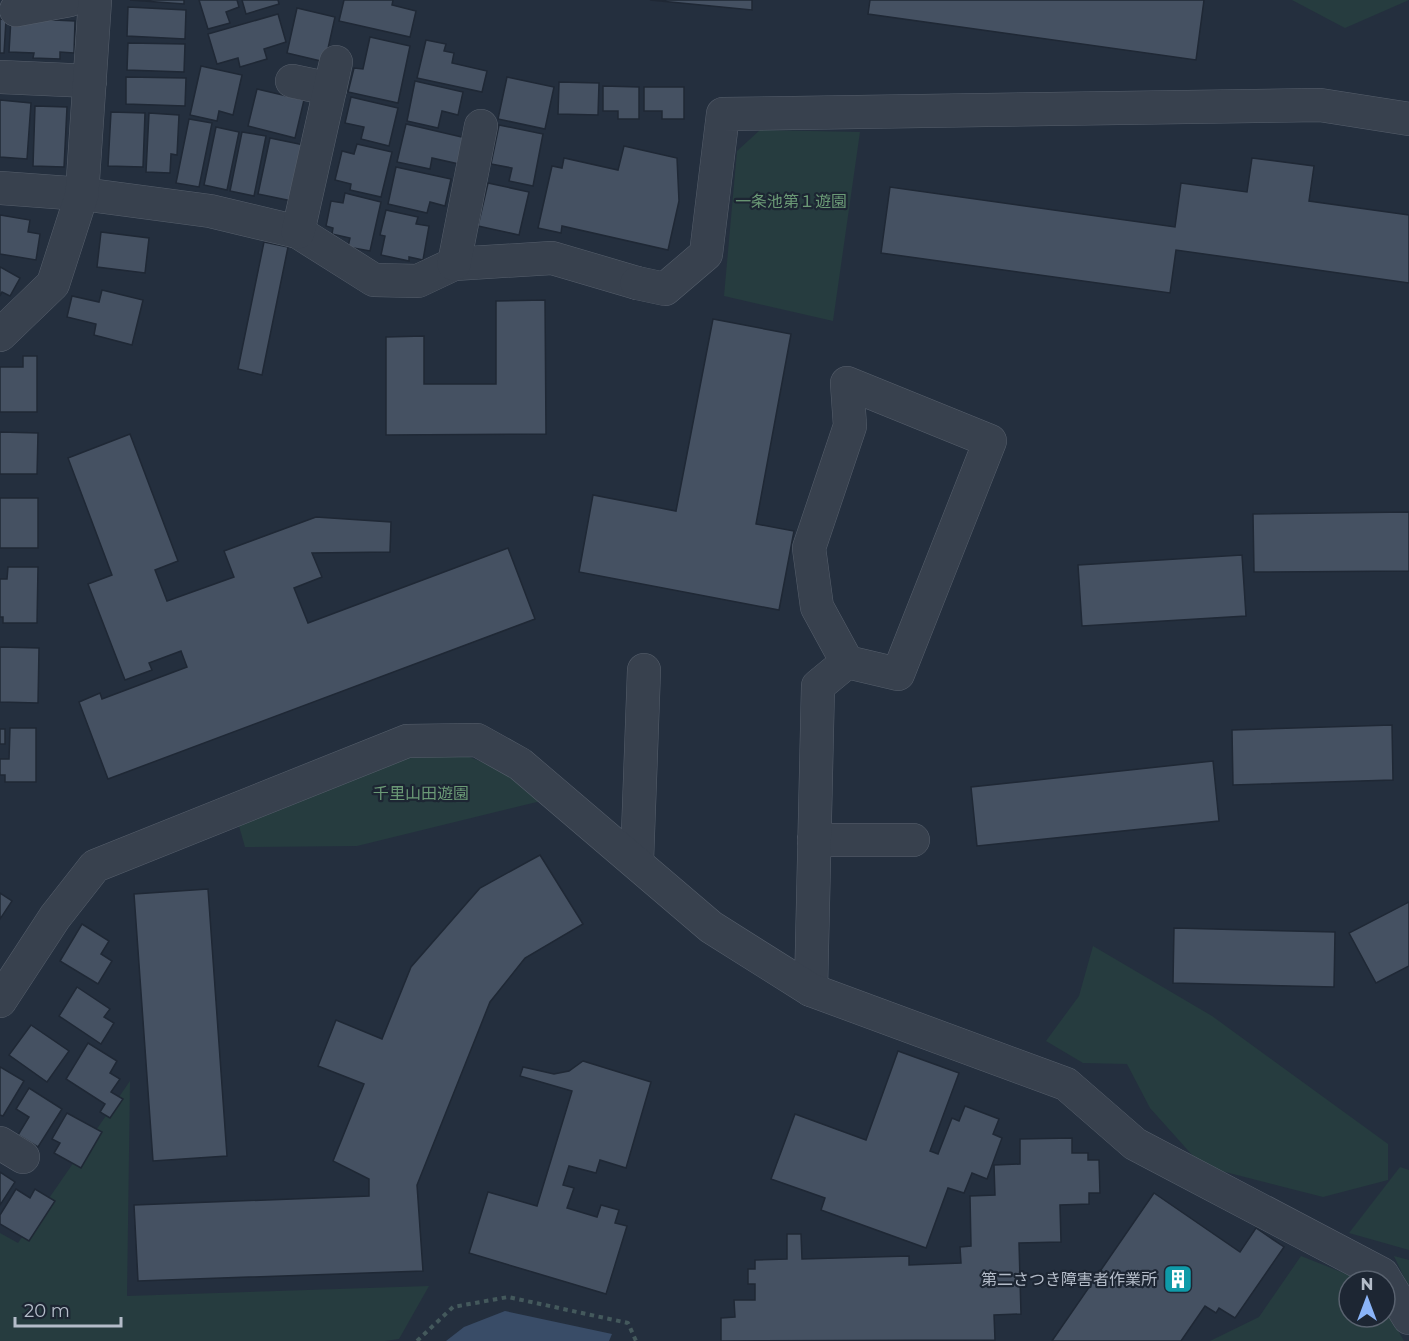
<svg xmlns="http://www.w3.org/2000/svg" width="1409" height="1341" viewBox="0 0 1409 1341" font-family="Montserrat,'Noto Sans JP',sans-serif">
<rect width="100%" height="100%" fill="#242f3e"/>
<g fill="#263c3f">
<polygon points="1292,0 1409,0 1345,28"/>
<polygon points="760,130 860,132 833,321 724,296 737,151"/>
<polygon points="459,753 500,769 541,801 357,846 245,847 239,826 410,757"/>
<polygon points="1093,946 1212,1016 1388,1144 1388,1180 1323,1197 1202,1166 1150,1108 1127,1064 1083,1063 1046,1041 1079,996"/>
<polygon points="130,1081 127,1296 429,1286 399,1339 385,1341 0,1341 0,1233 18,1243"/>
<polygon points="1400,1167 1409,1170 1409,1250 1349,1233"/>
<polygon points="1301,1256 1364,1281 1349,1281 1349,1317 1385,1317 1385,1307 1404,1341 1210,1341 1259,1317"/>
<polygon points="1394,1256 1409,1260 1409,1289 1409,1288"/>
</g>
<polygon fill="#394c67" points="505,1311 612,1334 609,1341 446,1341 464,1327"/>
<g fill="#455162" stroke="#1f2835" stroke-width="1.5">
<polygon points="130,0 184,0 184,4"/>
<polygon points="199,0 237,0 239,7 226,12 230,23 208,29"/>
<polygon points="242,0 278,0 279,4 246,14"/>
<polygon points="344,0 393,0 392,5 416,11 410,37 339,21"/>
<polygon points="650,0 752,0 752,10"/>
<polygon points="870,0 1204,0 1196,60 868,14"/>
<polygon points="128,7 186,10 185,39 127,36"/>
<polygon points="297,8 335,17 325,62 287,53"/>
<polygon points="278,14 286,42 264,49 267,59 240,67 238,58 217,64 208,34"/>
<polygon points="11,18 75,21 74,53 60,52 60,59 33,58 34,53 9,52"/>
<polygon points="0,19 6,20 4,53 0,53"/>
<polygon points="370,37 410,46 398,103 348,92 354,68 363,69"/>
<polygon points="426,40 446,44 444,51 454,53 452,63 487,71 482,92 417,78"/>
<polygon points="128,43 185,44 184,72 127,70"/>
<polygon points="201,66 242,75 233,115 219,111 217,121 190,115"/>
<polygon points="126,77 186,78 185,106 126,104"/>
<polygon points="507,77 554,87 545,129 498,119"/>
<polygon points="415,81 463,92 458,115 442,111 438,128 407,121"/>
<polygon points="559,82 599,83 598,115 558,114"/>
<polygon points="603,86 639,87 639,119 618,119 618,111 603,111"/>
<polygon points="644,87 684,87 684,119 662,119 662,111 644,111"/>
<polygon points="257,89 304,100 295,138 248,126"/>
<polygon points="351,97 398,108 389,146 361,139 364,127 345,123"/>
<polygon points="0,100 31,103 27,159 0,157"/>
<polygon points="35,106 67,107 64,167 33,166"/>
<polygon points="111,112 145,113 143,167 108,166"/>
<polygon points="149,113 179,115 177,155 171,154 170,173 146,172"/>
<polygon points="189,119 212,123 199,187 176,183"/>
<polygon points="406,124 466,138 459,164 432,158 430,169 397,162"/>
<polygon points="499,125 543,134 533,186 509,181 512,168 491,164"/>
<polygon points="216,127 239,132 227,190 204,185"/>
<polygon points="242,132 266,136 254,196 230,191"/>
<polygon points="270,138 304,145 292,201 258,194"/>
<polygon points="357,144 392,152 381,197 350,190 351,184 335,180 342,151 354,154"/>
<polygon points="624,146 677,158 679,201 668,250 562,226 561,233 538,228 552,166 562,168 564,158 618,170"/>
<polygon points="1252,158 1314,166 1309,201 1409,215 1409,283 1176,250 1170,293 881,253 890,187 1175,227 1181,183 1247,192"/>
<polygon points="396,167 451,179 445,206 430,202 427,213 388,204"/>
<polygon points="488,183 529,192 519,235 478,226"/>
<polygon points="345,193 381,202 370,251 348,247 350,238 332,234 333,228 326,226 331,201 343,203"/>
<polygon points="386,210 418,217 416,224 429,226 423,260 409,257 409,261 381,255 385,236 380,235"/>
<polygon points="0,215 30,220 28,232 40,234 36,260 0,254"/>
<polygon points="101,232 149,238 145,273 97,267"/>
<polygon points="264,242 288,247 262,375 238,369"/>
<polygon points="0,267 20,278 10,296 2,292 0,296"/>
<polygon points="102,290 143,300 132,345 94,335 96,324 67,317 72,296 99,302"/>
<polygon points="545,300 546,434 386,435 386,337 424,336 424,384 496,384 496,301"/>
<polygon points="713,319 791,334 756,524 794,531 779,610 579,572 593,495 676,511"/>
<polygon points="23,356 37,356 37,412 0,412 0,367 23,367"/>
<polygon points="0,432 38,433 37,474 0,474"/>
<polygon points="130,434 178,561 155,570 167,601 234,577 224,551 316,517 391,522 390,552 312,553 322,577 294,588 308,623 508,548 535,619 108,779 79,702 100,693 102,699 187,667 181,651 149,663 152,670 125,680 88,584 112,575 68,458"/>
<rect x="0" y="498" width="38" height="50"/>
<polygon points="1409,512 1409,571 1254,572 1253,514"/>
<polygon points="1242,555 1246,616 1082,626 1078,565"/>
<polygon points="8,567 38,567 37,623 3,623 3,617 0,617 0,579 7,579"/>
<polygon points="0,647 39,648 38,703 0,702"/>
<polygon points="1392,725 1393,780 1233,785 1232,730"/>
<polygon points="10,728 36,728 36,782 5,782 5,775 0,775 0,759 9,759"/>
<rect x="0" y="729" width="5" height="15"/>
<polygon points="1213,761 1219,821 977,846 971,787"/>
<polygon points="540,855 583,924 525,958 490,1002 417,1185 423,1271 138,1281 134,1205 369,1196 369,1179 333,1161 364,1084 318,1066 336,1020 382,1039 411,967 480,888"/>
<polygon points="208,889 227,1156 153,1161 134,894"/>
<polygon points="0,893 12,901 0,919"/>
<polygon points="1409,902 1409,966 1376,983 1349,933"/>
<polygon points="82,924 109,941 101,954 112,961 98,984 60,961"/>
<polygon points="1174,928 1335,932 1334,987 1173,983"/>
<polygon points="77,987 110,1009 104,1017 114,1023 101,1044 59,1016"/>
<polygon points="31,1025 69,1051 47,1082 9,1055"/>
<polygon points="88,1043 117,1061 110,1073 120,1079 111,1092 123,1099 110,1118 100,1112 105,1104 66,1079"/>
<polygon points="898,1051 959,1073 930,1151 938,1154 952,1118 959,1121 965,1106 999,1119 993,1134 1002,1138 987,1179 972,1173 964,1193 948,1188 926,1248 821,1210 825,1198 771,1179 795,1114 866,1140"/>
<polygon points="583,1061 651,1082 626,1168 600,1160 596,1173 569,1166 563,1185 574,1188 567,1208 597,1217 601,1205 619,1210 615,1223 627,1226 606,1294 469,1253 488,1192 537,1206 572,1091 520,1076 523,1067 554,1074 569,1071"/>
<polygon points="0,1067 24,1081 3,1116 0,1115"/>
<polygon points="29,1088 62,1109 38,1147 18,1135 29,1117 16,1109"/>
<polygon points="67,1113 102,1132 81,1168 54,1153 60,1143 52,1139"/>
<polygon points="1072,1138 1072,1153 1088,1153 1088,1160 1099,1160 1100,1193 1089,1193 1089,1204 1060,1205 1061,1242 1019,1243 1021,1314 994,1315 995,1340 721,1341 721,1318 735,1317 734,1300 755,1300 755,1284 748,1284 748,1269 755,1269 755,1260 787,1259 787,1234 801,1234 802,1259 909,1256 909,1265 961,1263 960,1247 971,1246 970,1196 995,1195 994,1165 1020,1164 1020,1139"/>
<polygon points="0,1172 15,1182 0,1205"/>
<polygon points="16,1189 30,1198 35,1189 55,1201 29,1241 0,1224 0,1215"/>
<polygon points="1154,1193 1240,1252 1256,1228 1284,1247 1235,1318 1219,1308 1216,1313 1205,1306 1181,1341 1052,1341"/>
</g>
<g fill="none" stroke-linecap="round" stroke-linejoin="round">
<g stroke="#565f6c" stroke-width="34">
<g id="minor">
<polyline points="16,10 70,0"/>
<polyline points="0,77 90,81"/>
<polyline points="292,81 330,89"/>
<polyline points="0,188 82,194 210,211 298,232 374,280 418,281 454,264 552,258 637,283"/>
<polyline points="298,232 336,62"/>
<polyline points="454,264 481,126"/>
<polyline points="0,335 53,284 82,194 95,0"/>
<polyline points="814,840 913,840"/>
<polyline points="637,861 644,670"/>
<polyline points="811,990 818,686 847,662 817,607 809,548 850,426 847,383 990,441 898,674 847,662"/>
<polyline points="0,1001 55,917 95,866 407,741 477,740 520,764 711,927 811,990 1066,1084 1135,1144 1382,1274 1409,1318"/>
<polyline points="0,1143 23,1157"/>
</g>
</g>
<g stroke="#565f6c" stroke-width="34">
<polyline id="tertiary" points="637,283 665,289 706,254 723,114 1320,105 1409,119"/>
</g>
<polyline stroke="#44595c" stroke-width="4" stroke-dasharray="4.5 4.5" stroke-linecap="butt" points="417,1341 453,1307 508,1297 628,1323 636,1341"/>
<use href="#minor" stroke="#38414e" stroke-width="33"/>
<use href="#tertiary" stroke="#38414e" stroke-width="33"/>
</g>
<defs>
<g id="building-square" transform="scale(1.5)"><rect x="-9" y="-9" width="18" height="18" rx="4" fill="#0f9aa8" stroke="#1d2633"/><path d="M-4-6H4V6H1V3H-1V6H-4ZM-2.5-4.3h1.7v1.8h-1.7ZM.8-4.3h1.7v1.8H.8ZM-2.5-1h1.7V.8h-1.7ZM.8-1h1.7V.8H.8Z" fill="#fff"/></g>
</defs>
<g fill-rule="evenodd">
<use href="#building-square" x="1178" y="1279"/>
</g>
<g text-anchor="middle" stroke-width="4.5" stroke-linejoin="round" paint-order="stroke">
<g font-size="16" fill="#6b9a76" stroke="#1d2633">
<text x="791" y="207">一条池第１遊園</text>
<text x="421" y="799">千里山田遊園</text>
</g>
<g font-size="16" fill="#b4bcc9" stroke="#1d2633" text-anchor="end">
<text x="1157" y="1285">第二さつき障害者作業所</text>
</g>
</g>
<g transform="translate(1367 1299)"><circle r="28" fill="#1d2633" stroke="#59626f" stroke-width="1.5"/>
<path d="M0-4.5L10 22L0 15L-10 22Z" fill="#8ab4f8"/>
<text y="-9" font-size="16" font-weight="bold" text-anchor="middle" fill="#b4bcc9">N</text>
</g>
<path d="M15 1317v9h106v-9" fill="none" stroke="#b4bcc9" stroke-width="3"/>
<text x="24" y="1317" font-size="18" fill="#b4bcc9" stroke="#1d2633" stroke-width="4.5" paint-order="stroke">20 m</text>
</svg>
